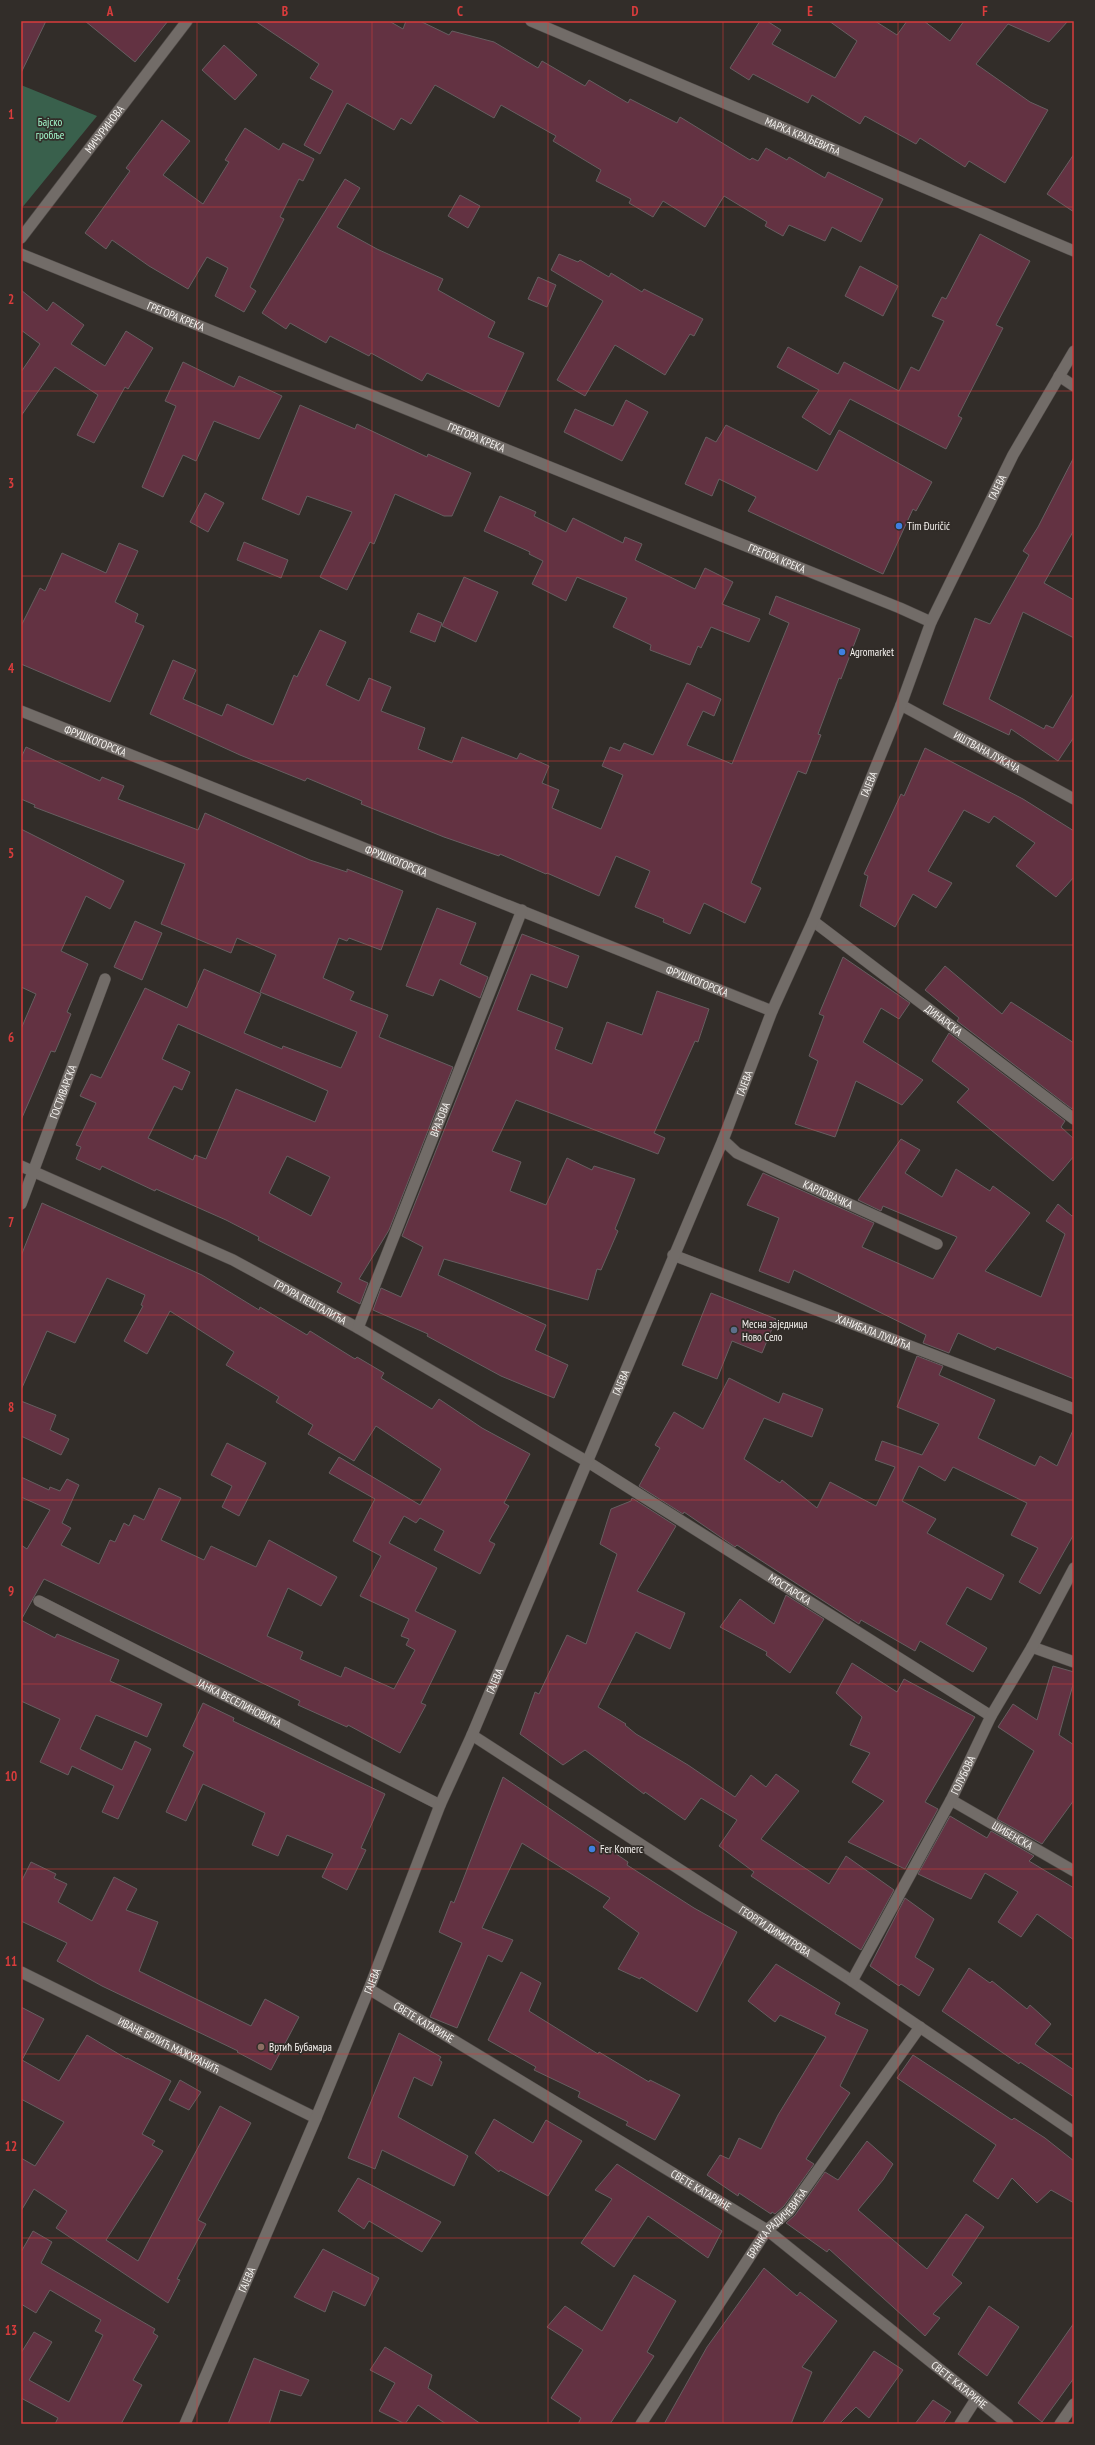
<svg xmlns="http://www.w3.org/2000/svg" width="1095" height="2445" viewBox="0 0 1095 2445" font-family="'PT Sans Narrow',sans-serif">
<rect width="100%" height="100%" fill="#322d29"/>
<polygon fill="#39604c" points="21,85 97,116 21,209"/>
<g fill="#633242" stroke="#665e60" fill-rule="evenodd">
<polygon points="21,21 46,21 21,73"/>
<polygon points="85,21 168,21 135,62"/>
<polygon points="255,21 389,21 403,29 406,21 420,21 449,35 452,31 494,42 538,68 542,61 585,86 589,80 628,103 630,99 677,123 680,117 750,160 752,158 758,161 766,148 787,160 789,157 825,178 828,172 883,199 861,242 832,227 825,241 789,225 783,236 765,226 767,222 724,196 705,227 663,201 653,217 629,203 631,199 596,181 601,170 553,141 556,136 501,105 494,118 435,85 411,124 401,118 394,130 347,103 320,154 304,145 333,91 310,78 319,64"/>
<polygon points="760,21 767,21 781,30 772,44 835,78 857,41 829,21 875,21 897,35 907,21 924,21 950,41 964,21 1068,21 1049,42 1008,24 976,64 1030,102 1048,110 1005,183 969,161 965,167 920,138 916,144 865,116 860,124 812,95 808,103 753,74 749,80 730,68"/>
<polygon points="224,45 257,75 235,100 202,70"/>
<polygon points="162,120 190,141 163,175 203,204 229,162 225,160 245,128 279,150 283,143 314,159 303,181 299,179 280,217 284,219 250,287 256,291 244,312 215,296 228,268 207,257 188,289 149,266 112,240 106,249 85,233 130,171 126,168"/>
<polygon points="1074,154 1074,212 1047,194"/>
<polygon points="345,179 360,188 337,227 377,249 443,279 438,290 495,322 488,337 524,353 499,407 427,373 422,381 371,353 369,356 330,336 326,343 290,323 286,329 262,313"/>
<polygon points="460,195 480,206 468,228 448,216"/>
<polygon points="980,234 1030,261 996,325 1003,328 958,416 962,418 946,449 850,399 830,435 802,417 819,390 777,367 788,347 838,374 844,362 899,391 911,367 919,371 944,321 932,316 942,297 946,299"/>
<polygon points="559,254 578,262 580,260 609,277 611,273 642,292 644,289 703,319 694,336 690,334 665,375 615,345 585,396 557,380 603,301 551,270"/>
<polygon points="860,266 898,286 883,316 845,296"/>
<polygon points="538,277 556,285 547,307 528,299"/>
<polygon points="21,290 47,311 53,302 84,325 71,344 105,366 126,331 153,348 128,389 125,387 94,443 77,435 98,395 55,367 21,416 21,372 40,344 21,330"/>
<polygon points="183,362 234,387 239,376 282,396 259,439 214,421 196,461 183,455 163,497 142,487 176,406 165,401"/>
<polygon points="626,400 648,412 622,461 564,432 575,409 613,426"/>
<polygon points="300,405 355,429 357,424 427,457 428,454 471,473 452,516 444,516 395,494 374,544 370,542 347,590 320,577 352,512 307,496 299,515 262,499"/>
<polygon points="726,425 817,471 839,430 932,482 916,511 913,509 883,574 748,511 756,497 719,479 712,496 685,484 706,437 716,442"/>
<polygon points="1074,457 1074,530 1044,583 1074,600 1074,638 1023,612 989,699 1044,729 1046,725 1053,728 1074,692 1074,737 1058,761 1011,729 1009,735 943,704 975,618 990,624 1029,555 1023,551 1038,527"/>
<polygon points="205,493 224,503 208,532 190,522"/>
<polygon points="500,496 536,512 534,516 566,532 573,518 623,543 625,537 642,544 635,560 695,589 705,568 733,582 722,604 760,619 749,642 711,627 701,648 698,646 690,665 650,650 651,645 613,627 627,598 577,577 566,601 532,584 543,561 529,554 530,552 484,531"/>
<polygon points="244,542 288,560 281,578 237,560"/>
<polygon points="119,543 138,551 115,602 138,614 135,622 144,626 110,702 21,664 21,626 40,588 45,591 62,553 106,573"/>
<polygon points="464,577 498,592 476,642 442,626"/>
<polygon points="776,596 860,629 841,679 839,678 818,734 821,735 806,774 798,771 751,883 761,888 745,923 704,903 690,934 663,922 664,919 635,907 650,871 616,856 599,896 547,873 546,874 500,854 499,856 444,837 361,804 362,801 307,778 305,781 240,755 150,714 173,660 196,670 183,699 222,716 227,704 273,725 294,675 297,677 320,630 346,642 326,685 359,701 369,678 391,687 381,711 425,728 418,749 452,763 462,737 517,759 520,753 549,766 542,783 559,790 552,808 601,829 623,775 602,766 610,747 620,751 624,743 653,755 687,683 721,699 714,716 703,711 687,745 732,764 789,623 769,614"/>
<polygon points="418,613 442,623 435,642 410,632"/>
<path d="M26 747 100 781 102 777 124 786 118 799 198 830 205 813 310 860 347 872V869L403 891 381 950 349 938 347 941 339 938 323 978 354 992 350 1000 388 1015 379 1037 453 1067 389 1230 359 1279 368 1283 360 1304 337 1292 342 1283 258 1240 259 1237 226 1220 156 1189 155 1191 102 1166 100 1170 76 1159 81 1147 76 1145 96 1103 80 1096 91 1074 101 1078 145 988 187 1008 204 969 261 994 244 1033 282 1049 283 1046 341 1068 357 1032 260 992 276 955 237 938 231 953 161 924 185 864 34 807 35 805 21 799V758ZM178 1024 328 1091 315 1122 236 1089 206 1159 195 1155 193 1160 148 1138 174 1086 182 1090 190 1072 162 1059ZM287 1156 330 1177 311 1216 269 1193Z"/>
<polygon points="925,748 1023,799 1074,831 1074,877 1056,897 1016,866 1035,843 994,816 989,823 964,810 928,871 952,883 936,908 913,894 895,927 860,906 868,876 864,874 901,794 904,796"/>
<polygon points="21,829 124,881 110,909 86,896 61,951 88,964 67,1012 71,1014 55,1052 51,1051 21,1120 21,1029 36,994 21,987"/>
<polygon points="437,908 476,923 460,964 488,977 480,998 440,979 433,996 406,986"/>
<polygon points="135,921 162,933 142,980 114,967"/>
<polygon points="522,934 579,956 567,988 531,974 517,1010 563,1028 555,1049 592,1064 607,1022 642,1035 657,991 709,1009 698,1042 695,1041 654,1133 665,1138 658,1154 516,1100 492,1151 521,1162 510,1191 546,1205 567,1158 592,1170 594,1166 635,1179 615,1229 618,1231 601,1270 597,1269 588,1300 444,1259 438,1275 546,1325 535,1350 568,1365 554,1398 501,1376 427,1336 428,1334 373,1310 381,1288 401,1297 423,1247 402,1236"/>
<polygon points="843,957 910,1003 899,1019 881,1008 863,1042 923,1080 902,1105 856,1081 835,1137 795,1124 818,1061 809,1056 824,1016 819,1014"/>
<polygon points="945,966 1002,1014 1011,1002 1074,1043 1074,1105 1072,1109 957,1021 959,1018 925,990"/>
<polygon points="949,1033 1065,1121 1061,1127 1074,1139 1074,1156 1053,1181 957,1102 969,1089 932,1061"/>
<polygon points="901,1139 920,1150 905,1173 942,1197 956,1169 990,1191 993,1186 1030,1213 985,1271 1041,1297 1065,1234 1046,1221 1058,1204 1072,1216 1074,1215 1074,1379 997,1347 995,1350 958,1333 949,1353 923,1343 926,1335 794,1270 789,1283 759,1271 779,1218 747,1205 763,1173 874,1223 862,1247 933,1279 957,1237 883,1206 881,1211 858,1200"/>
<polygon points="42,1203 202,1275 259,1310 260,1307 307,1335 310,1331 355,1359 357,1357 384,1373 381,1378 432,1409 439,1399 482,1428 530,1454 504,1503 509,1506 489,1541 495,1544 480,1574 434,1550 444,1531 420,1518 416,1523 404,1516 389,1543 437,1568 415,1611 456,1631 421,1703 426,1705 400,1753 348,1725 347,1727 298,1705 300,1701 44,1579 21,1620 55,1638 57,1634 119,1660 110,1681 162,1704 147,1737 96,1715 80,1749 122,1770 135,1741 151,1749 118,1819 102,1812 114,1786 72,1766 68,1775 40,1762 60,1719 21,1701 21,1545 27,1549 50,1510 21,1497 21,1477 49,1490 50,1487 60,1491 67,1479 79,1485 62,1523 71,1528 61,1545 99,1564 110,1540 115,1542 124,1523 129,1526 134,1515 144,1520 159,1488 181,1498 161,1540 204,1560 211,1546 256,1567 269,1540 337,1577 321,1606 288,1588 267,1636 303,1652 300,1659 341,1677 345,1667 394,1689 415,1650 406,1645 409,1639 401,1636 409,1619 360,1596 381,1556 353,1541 375,1499 329,1473 339,1457 420,1505 441,1469 376,1426 354,1461 308,1434 313,1425 276,1402 279,1397 226,1365 234,1352 170,1311 147,1354 124,1341 143,1306 141,1305 145,1295 107,1278 75,1343 47,1331 21,1390 21,1256"/>
<polygon points="711,1293 776,1319 762,1353 732,1341 717,1379 682,1365"/>
<polygon points="917,1356 943,1366 939,1375 995,1400 978,1438 1035,1466 1040,1456 1057,1466 1074,1428 1074,1534 1040,1594 1019,1582 1038,1548 1011,1535 1027,1503 953,1467 945,1481 919,1466 902,1501 936,1519 927,1533 1004,1575 991,1600 967,1587 946,1624 987,1648 973,1672 920,1641 915,1651 861,1620 859,1624 737,1545 735,1547 684,1512 683,1514 639,1486 660,1448 655,1445 674,1412 703,1429 729,1378 779,1403 783,1393 823,1409 812,1437 764,1418 744,1459 780,1483 782,1480 817,1508 830,1482 876,1506 895,1467 875,1460 882,1441 922,1455 939,1424 897,1407"/>
<polygon points="21,1401 56,1415 50,1430 69,1439 61,1455 21,1436"/>
<polygon points="227,1443 266,1463 239,1516 222,1507 232,1486 211,1475"/>
<polygon points="632,1498 676,1526 637,1591 685,1613 670,1649 636,1632 598,1707 626,1724 625,1725 636,1734 688,1765 735,1797 751,1775 766,1787 776,1774 799,1791 761,1839 829,1884 846,1856 894,1890 861,1950 751,1876 754,1872 719,1846 737,1820 701,1798 685,1820 645,1792 644,1794 585,1750 563,1765 520,1734 535,1692 539,1694 567,1635 586,1644 617,1554 600,1544 611,1509 631,1501"/>
<polygon points="786,1595 824,1619 790,1673 766,1655 767,1652 720,1627 740,1599 774,1624"/>
<polygon points="852,1663 897,1692 904,1679 975,1717 925,1802 938,1809 905,1869 848,1842 884,1801 852,1782 870,1753 850,1745 862,1717 836,1693"/>
<polygon points="1053,1666 1074,1672 1074,1681 1059,1735 1074,1745 1074,1800 1042,1844 997,1819 1034,1751 998,1727 1013,1704 1037,1720"/>
<polygon points="203,1703 234,1718 233,1721 385,1794 361,1848 366,1850 347,1890 322,1877 333,1854 287,1835 278,1856 252,1845 265,1813 203,1784 186,1821 166,1812 194,1752 183,1746"/>
<polygon points="503,1777 628,1862 627,1865 694,1908 737,1932 697,2012 641,1977 640,1979 618,1969 639,1933 603,1907 610,1898 522,1843 482,1928 513,1940 502,1962 488,1955 457,2028 430,2017 462,1943 439,1932 451,1901 454,1903"/>
<polygon points="950,1816 987,1838 991,1831 1034,1856 1029,1861 1074,1888 1074,1940 1037,1914 1021,1937 998,1922 1018,1892 985,1873 971,1899 918,1874"/>
<polygon points="31,1862 56,1874 54,1878 67,1884 58,1902 92,1921 114,1877 137,1889 126,1910 158,1922 139,1971 251,2026 265,1999 299,2017 271,2070 237,2052 238,2051 102,1986 57,1961 67,1943 21,1921 21,1882"/>
<polygon points="905,1898 934,1919 915,1957 934,1969 919,1996 901,1984 899,1986 870,1966"/>
<polygon points="776,1964 840,2003 835,2014 868,2030 840,2086 850,2093 806,2159 814,2164 784,2206 775,2214 772,2212 771,2214 739,2193 738,2196 707,2175 720,2155 729,2159 739,2138 761,2149 778,2115 826,2037 780,2015 775,2022 748,2001"/>
<polygon points="969,1968 990,1983 992,1981 1027,2009 1030,2005 1051,2024 1035,2044 1074,2070 1074,2097 1020,2062 1019,2064 942,2011"/>
<polygon points="521,1972 541,1983 529,2011 598,2054 599,2052 649,2082 650,2080 680,2095 655,2140 626,2125 628,2122 578,2097 580,2092 534,2070 536,2067 488,2040"/>
<polygon points="21,2007 44,2019 22,2060 59,2081 87,2035 127,2059 127,2058 171,2081 142,2134 155,2141 152,2145 163,2151 106,2240 138,2261 220,2106 251,2123 198,2220 206,2224 177,2279 180,2280 168,2303 56,2228 67,2211 34,2189 21,2211 21,2158 35,2166 64,2122 21,2099"/>
<polygon points="399,2033 441,2057 439,2060 442,2062 432,2086 414,2077 398,2117 468,2156 454,2186 382,2150 375,2169 348,2158"/>
<polygon points="913,2055 1012,2120 1014,2118 1045,2138 1074,2161 1074,2203 1051,2190 1037,2203 1012,2178 998,2199 973,2181 996,2145 897,2078"/>
<polygon points="180,2080 201,2092 189,2110 169,2100"/>
<polygon points="494,2119 533,2143 546,2120 582,2141 548,2196 500,2170 499,2172 475,2153"/>
<polygon points="867,2141 893,2164 883,2180 858,2210 927,2269 966,2214 984,2227 952,2275 962,2283 933,2314 940,2318 925,2336 829,2249 827,2252 786,2223 795,2215 825,2172 838,2180"/>
<polygon points="617,2164 722,2231 708,2258 648,2216 614,2267 581,2243 612,2199 595,2190"/>
<polygon points="358,2178 441,2222 422,2252 369,2221 364,2229 338,2211"/>
<polygon points="33,2231 52,2242 41,2263 155,2329 153,2333 158,2336 133,2380 142,2385 121,2424 55,2424 58,2418 21,2398 21,2353 34,2332 52,2342 29,2380 69,2402 103,2335 95,2331 101,2320 50,2290 36,2313 21,2304 21,2252"/>
<polygon points="323,2249 379,2278 365,2306 333,2291 325,2312 294,2297"/>
<polygon points="764,2268 797,2296 800,2292 837,2321 802,2367 812,2372 791,2424 664,2424 707,2347"/>
<polygon points="634,2275 676,2301 647,2352 654,2356 610,2424 578,2424 581,2418 551,2398 583,2350 547,2327 565,2306 602,2331"/>
<polygon points="989,2306 1019,2327 987,2376 958,2354"/>
<polygon points="1074,2323 1074,2378 1042,2422 1018,2403"/>
<polygon points="385,2347 432,2375 428,2388 481,2424 446,2424 418,2405 405,2424 379,2411 395,2383 370,2370"/>
<polygon points="874,2351 903,2370 869,2418 856,2407 839,2424 822,2424"/>
<polygon points="254,2358 309,2380 301,2396 280,2390 269,2424 228,2424"/>
<polygon points="933,2400 951,2412 943,2424 915,2424"/>
</g>
<g fill="none" stroke-linecap="round" stroke-linejoin="round">
<g stroke="#4f4a47" stroke-width="12">
<g id="minor">
<path id="s1" d="M531 21 1074 251"/>
<path id="s2" d="M21 238 187 21"/>
<path id="s3" d="M21 254 900 608 931 622"/>
<polyline points="1059,376 1074,386"/>
<path id="s4" d="M901 705 1074 799"/>
<path id="s5" d="M21 711 772 1011"/>
<path id="s6" d="M813 921 1074 1119"/>
<path id="s7" d="M723 1140 737 1153 937 1244"/>
<path id="s8" d="M21 1166 233 1260 358 1328 588 1462 991 1716"/>
<path id="s9" d="M21 1204 105 979"/>
<path id="s10" d="M673 1255 1074 1409"/>
<path id="s11" d="M358 1328 522 910"/>
<path id="s12" d="M39 1601 440 1805"/>
<polyline points="1032,1647 1074,1662"/>
<path id="s13" d="M472 1735 852 1981 1074 2132"/>
<path id="s14" d="M951 1800 1074 1871"/>
<path id="s15" d="M21 1972 316 2118"/>
<path id="s16" d="M852 1981 951 1800 991 1716 1032 1647 1074 1568"/>
<path id="s17" d="M369 1989 767 2230 1008 2424"/>
<path id="s18" d="M641 2424 767 2230 789 2211 920 2027"/>
<polyline points="960,2424 976,2399"/>
<polyline points="1060,2424 1074,2404"/>
</g>
</g>
<g stroke="#4f4a47" stroke-width="12">
<g id="tertiary">
<path id="s19" d="M185 2424 316 2118 369 1989 440 1805 472 1735 723 1140 772 1011 813 921 901 705 931 622 1013 455 1074 351"/>
</g>
</g>
<use href="#minor" stroke="#726c68" stroke-width="11"/>
<use href="#tertiary" stroke="#726c68" stroke-width="11"/>
</g>
<path fill="none" stroke="#d93c3c" stroke-width="1" stroke-opacity="0.55" d="M197 21V2424M372 21V2424M548 21V2424M723 21V2424M898 21V2424M21 207H1074M21 391H1074M21 576H1074M21 761H1074M21 945H1074M21 1130H1074M21 1315H1074M21 1500H1074M21 1684H1074M21 1869H1074M21 2054H1074M21 2238H1074"/>
<g fill="#3f7fe0" stroke="#322d29" stroke-width="1.5">
<circle cx="899" cy="526" r="4"/>
<circle cx="842" cy="652" r="4"/>
<circle cx="592" cy="1849" r="4"/>
</g>
<circle fill="#5c6f8a" stroke="#322d29" stroke-width="1.5" cx="734" cy="1330" r="4"/>
<circle fill="#8d6e63" stroke="#322d29" stroke-width="1.5" cx="261" cy="2047" r="4"/>
<g text-anchor="middle" stroke-width="3.5" stroke-linejoin="round" paint-order="stroke">
<g font-size="11" fill="#a3f9cc" stroke="#322d29">
<text x="50" y="126">Бајско<tspan x="50" dy="13">гробље</tspan></text>
</g>
<g font-size="11" fill="#f6f3f0" stroke="#322d29">
<text dy="4" stroke="none"><textPath href="#s2" startOffset="137">МИЧУРИНОВА</textPath></text>
<text dy="4" stroke="none"><textPath href="#s1" startOffset="295">МАРКА КРАЉЕВИЋА</textPath></text>
<text dy="4" stroke="none"><textPath href="#s3" startOffset="167">ГРЕГОРА КРЕКА</textPath></text>
<text dy="4" stroke="none"><textPath href="#s3" startOffset="491">ГРЕГОРА КРЕКА</textPath></text>
<text dy="4" stroke="none"><textPath href="#s19" startOffset="2101">ГАЈЕВА</textPath></text>
<text dy="4" stroke="none"><textPath href="#s3" startOffset="815">ГРЕГОРА КРЕКА</textPath></text>
<text dy="4" stroke="none"><textPath href="#s5" startOffset="80">ФРУШКОГОРСКА</textPath></text>
<text dy="4" stroke="none"><textPath href="#s4" startOffset="98">ИШТВАНА ЛУКАЧА</textPath></text>
<text dy="4" stroke="none"><textPath href="#s19" startOffset="1777">ГАЈЕВА</textPath></text>
<text dy="4" stroke="none"><textPath href="#s5" startOffset="404">ФРУШКОГОРСКА</textPath></text>
<text dy="4" stroke="none"><textPath href="#s5" startOffset="728">ФРУШКОГОРСКА</textPath></text>
<text dy="4" stroke="none"><textPath href="#s6" startOffset="164">ДИНАРСКА</textPath></text>
<text dy="4" stroke="none"><textPath href="#s19" startOffset="1453">ГАЈЕВА</textPath></text>
<text dy="4" stroke="none"><textPath href="#s9" startOffset="120">ГОСТИВАРСКА</textPath></text>
<text dy="4" stroke="none"><textPath href="#s11" startOffset="224">ВРАЗОВА</textPath></text>
<text dy="4" stroke="none"><textPath href="#s7" startOffset="119">КАРЛОВАЧКА</textPath></text>
<text dy="4" stroke="none"><textPath href="#s8" startOffset="320">ГРГУРА ПЕШТАЛИЋА</textPath></text>
<text dy="4" stroke="none"><textPath href="#s10" startOffset="215">ХАНИБАЛА ЛУЦИЋА</textPath></text>
<text dy="4" stroke="none"><textPath href="#s19" startOffset="1129">ГАЈЕВА</textPath></text>
<text dy="4" stroke="none"><textPath href="#s8" startOffset="879">МОСТАРСКА</textPath></text>
<text dy="4" stroke="none"><textPath href="#s19" startOffset="805">ГАЈЕВА</textPath></text>
<text dy="4" stroke="none"><textPath href="#s12" startOffset="225">ЈАНКА ВЕСЕЛИНОВИЋА</textPath></text>
<text dy="4" stroke="none"><textPath href="#s16" startOffset="234">ГОЛУБОВА</textPath></text>
<text dy="4" stroke="none"><textPath href="#s14" startOffset="71">ШИБЕНСКА</textPath></text>
<text dy="4" stroke="none"><textPath href="#s13" startOffset="361">ГЕОРГИ ДИМИТРОВА</textPath></text>
<text dy="4" stroke="none"><textPath href="#s19" startOffset="481">ГАЈЕВА</textPath></text>
<text dy="4" stroke="none"><textPath href="#s17" startOffset="64">СВЕТЕ КАТАРИНЕ</textPath></text>
<text dy="4" stroke="none"><textPath href="#s15" startOffset="165">ИВАНЕ БРЛИЋ МАЖУРАНИЋ</textPath></text>
<text dy="4" stroke="none"><textPath href="#s17" startOffset="388">СВЕТЕ КАТАРИНЕ</textPath></text>
<text dy="4" stroke="none"><textPath href="#s18" startOffset="243">БРАНКА РАДИЧЕВИЋА</textPath></text>
<text dy="4" stroke="none"><textPath href="#s19" startOffset="157">ГАЈЕВА</textPath></text>
<text dy="4" stroke="none"><textPath href="#s17" startOffset="712">СВЕТЕ КАТАРИНЕ</textPath></text>
</g>
<g font-size="11" fill="#f6f3f0" stroke="#322d29" text-anchor="start">
<text x="907" y="530">Tim Đuričić</text>
<text x="850" y="656">Agromarket</text>
<text x="742" y="1328">Месна заједница<tspan x="742" dy="13">Ново Село</tspan></text>
<text x="600" y="1853">Fer Komerc</text>
<text x="269" y="2051">Вртић Бубамара</text>
</g>
</g>
<rect width="1095" height="2445" fill="none" stroke="#322d29" stroke-width="44"/>
<rect x="22" y="22" width="1051" height="2401" fill="none" stroke="#d93c3c" stroke-width="1.5"/>
<g font-size="13" text-anchor="middle" font-weight="bold" fill="#d93c3c">
<text x="110" y="16">A</text>
<text x="285" y="16">B</text>
<text x="460" y="16">C</text>
<text x="635" y="16">D</text>
<text x="810" y="16">E</text>
<text x="985" y="16">F</text>
<text x="11" y="119">1</text>
<text x="11" y="304">2</text>
<text x="11" y="488">3</text>
<text x="11" y="673">4</text>
<text x="11" y="858">5</text>
<text x="11" y="1042">6</text>
<text x="11" y="1227">7</text>
<text x="11" y="1412">8</text>
<text x="11" y="1596">9</text>
<text x="11" y="1781">10</text>
<text x="11" y="1966">11</text>
<text x="11" y="2151">12</text>
<text x="11" y="2335">13</text>
</g>
</svg>
